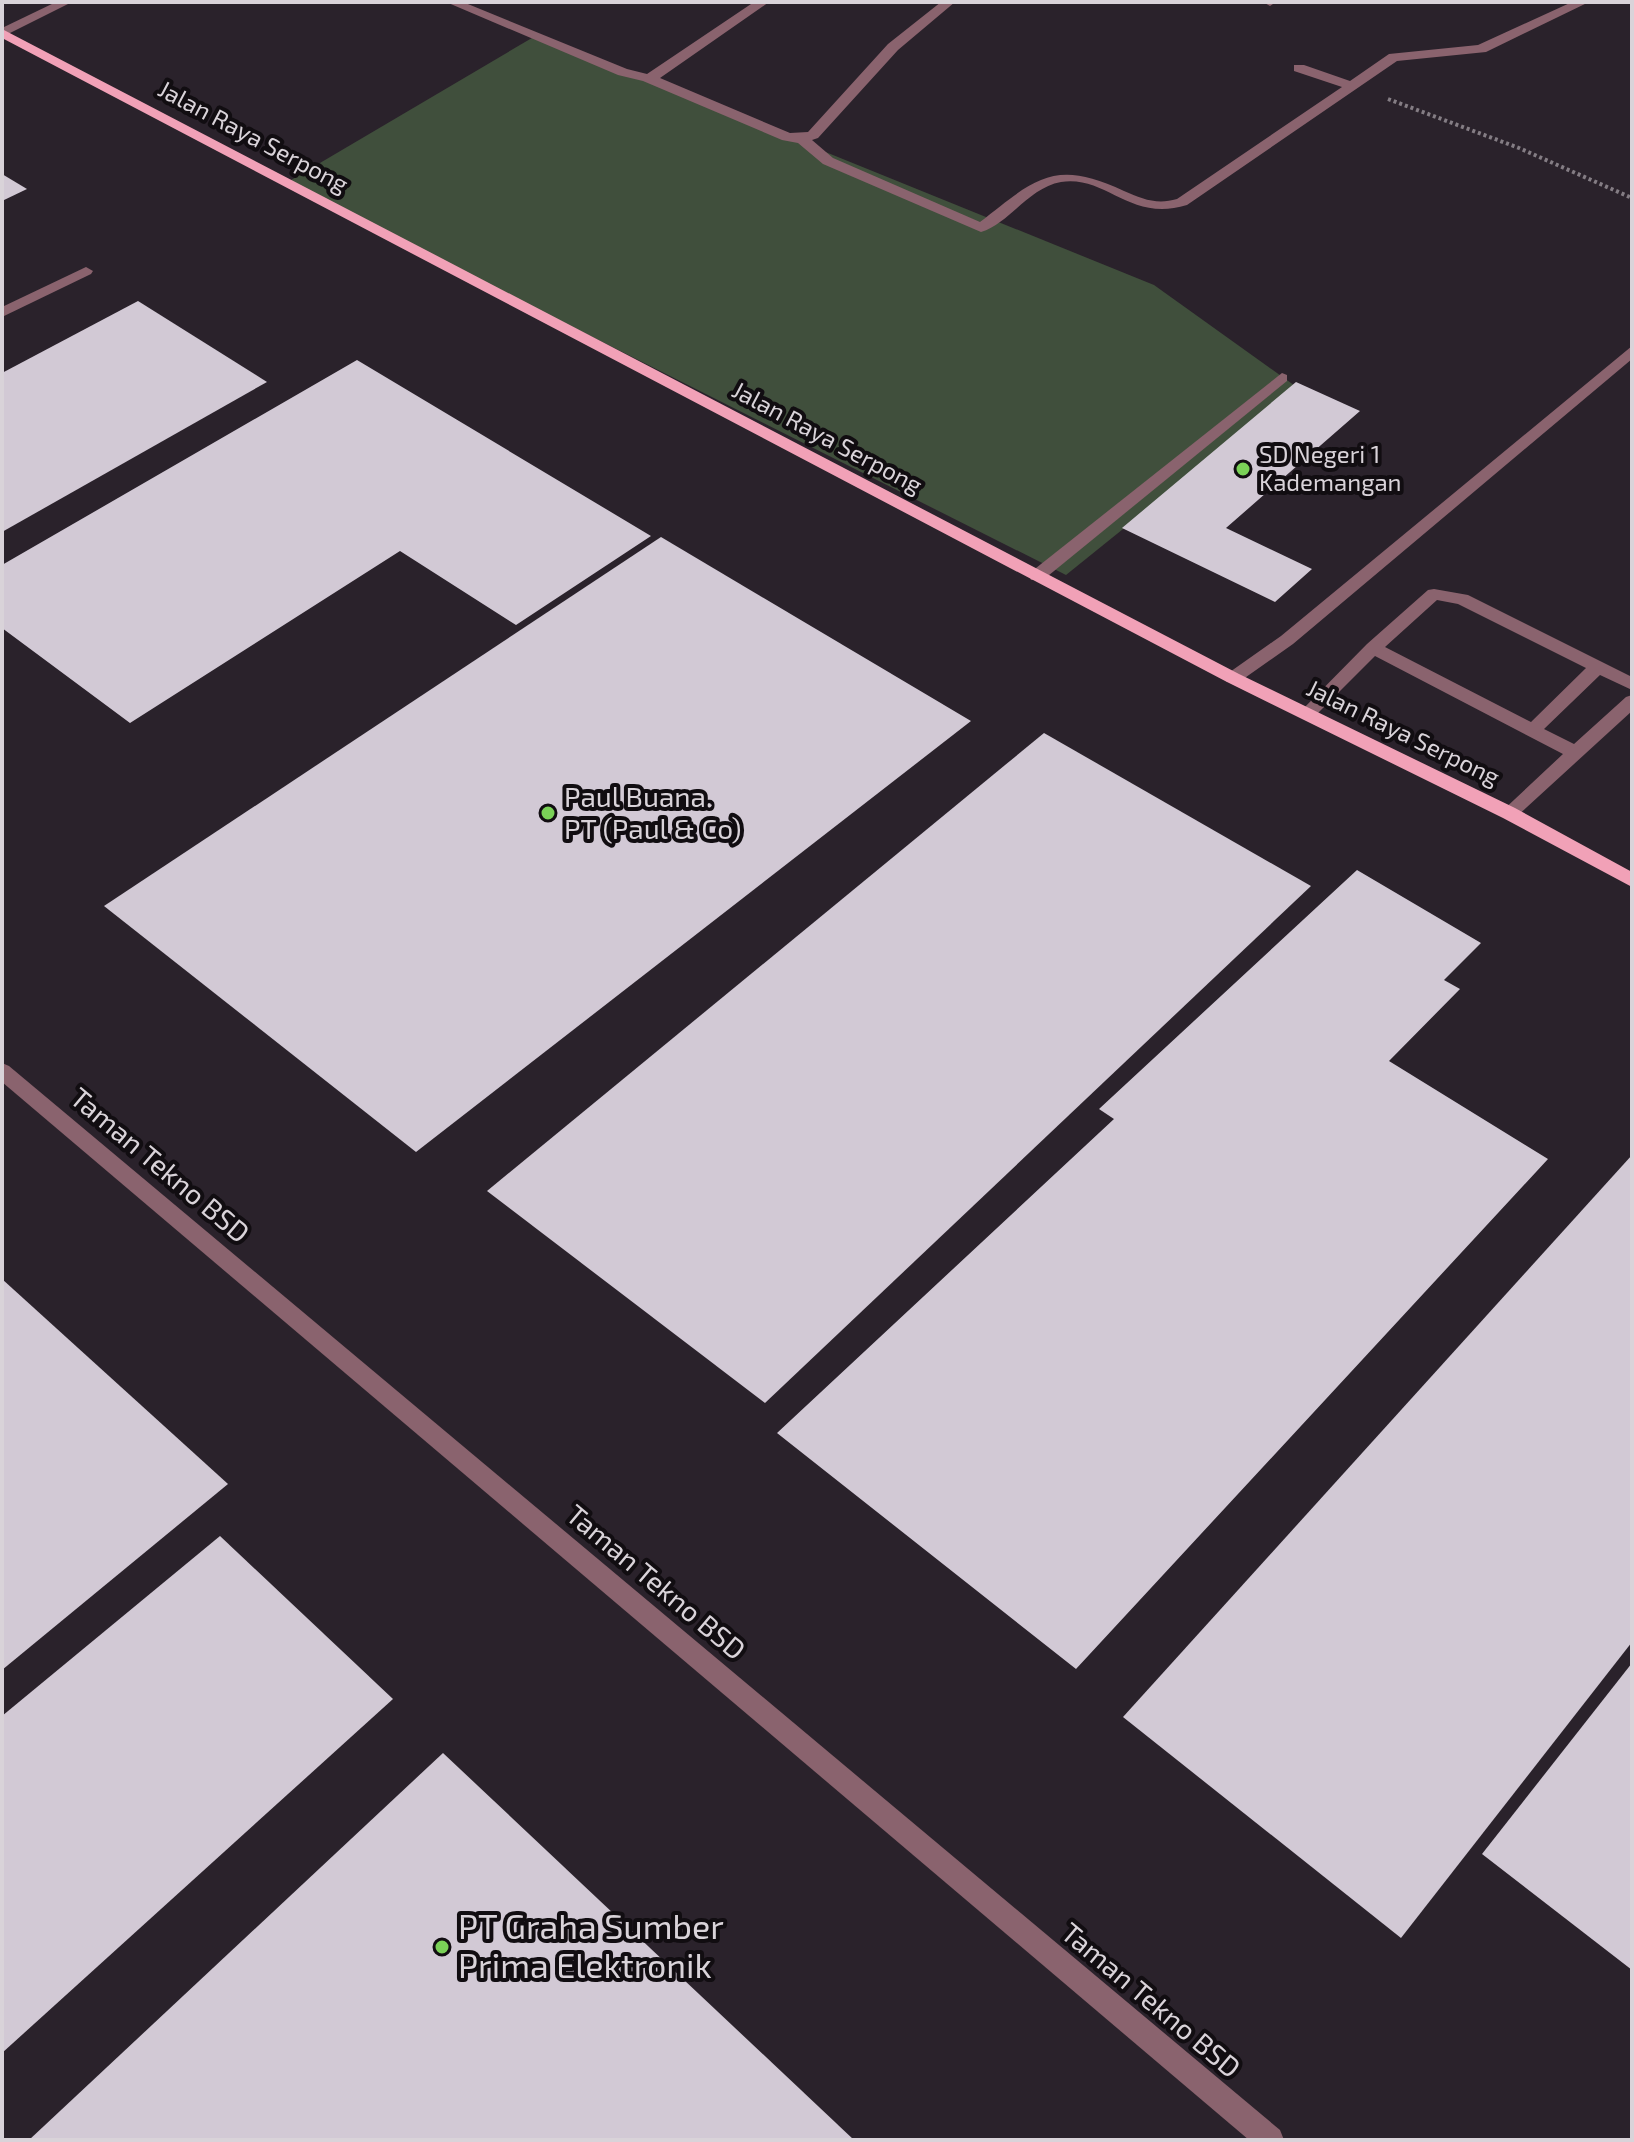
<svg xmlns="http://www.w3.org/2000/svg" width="1634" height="2142" viewBox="0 0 1634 2142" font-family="'Exo 2',sans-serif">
<rect width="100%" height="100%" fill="#2a222b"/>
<polygon fill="#404f3c" points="537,35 1154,285 1298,388 1066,575 286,183"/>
<g fill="#d2c9d5">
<polygon points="2,174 27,189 2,201"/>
<polygon points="138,301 267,382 2,532 2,373"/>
<polygon points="357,360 651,536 516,625 400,551 130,723 2,628 2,565"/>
<polygon points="1296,382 1360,411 1226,528 1312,569 1275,602 1122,528"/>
<polygon points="661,537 971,721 416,1152 104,906"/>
<polygon points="1044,733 1311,886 765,1403 487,1191"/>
<polygon points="1357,870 1481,943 1444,980 1460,989 1389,1061 1548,1159 1076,1669 777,1433 1114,1119 1099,1109"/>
<polygon points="1632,1155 1632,1642 1401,1938 1123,1717"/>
<polygon points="2,1279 228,1484 2,1670"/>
<polygon points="220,1536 393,1699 2,2053 2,1716"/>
<polygon points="1632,1663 1632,1970 1482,1854"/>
<polygon points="443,1753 854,2140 29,2140"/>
</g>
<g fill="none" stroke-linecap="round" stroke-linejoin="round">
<polyline stroke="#847d84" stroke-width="4" stroke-dasharray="3 3" stroke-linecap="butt" points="1388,99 1519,148 1632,198"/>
<g fill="#8a636e" fill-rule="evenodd">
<polygon points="56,2 72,2 2,37 2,28"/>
<path d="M446 2H463L627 69 647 74 754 2H769L660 78 790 133 808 132 888 44 941 2H955L898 50 818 138 812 140 833 158 980 222C1035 179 1054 158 1124 191 1142 199 1157 205 1177 199L1342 87 1294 71V65H1304L1350 81 1389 54 1478 45 1572 2H1589L1486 52 1397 61 1187 205C1130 223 1107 175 1061 182 1028 188 1010 223 981 232L823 164 798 143 782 140 643 81 618 75Z"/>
<polygon points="1263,2 1276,2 1270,6"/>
<polygon points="86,267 93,271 91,274 2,317 2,307"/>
<polygon points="1632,346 1632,359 1293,644 1239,682 1227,682 1224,678 1227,674 1281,636"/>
<polygon points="1282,373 1287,375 1287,381 1043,580 1031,580 1029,576 1031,572"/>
<path d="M1434 589 1468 595 1632 677V690L1600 675 1544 729 1574 744 1626 697 1632 695V711L1515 818 1509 819 1500 813 1563 754 1375 656 1314 717H1302L1299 713 1367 644 1428 590ZM1437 600 1458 604 1586 668 1531 722 1385 647Z"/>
<polygon points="2,1063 9,1066 1280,2130 1284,2140 1249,2140 2,1082"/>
</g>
<polygon fill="#f1a1b7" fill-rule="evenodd" points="2,29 1239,674 1515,808 1632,872 1632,887 1503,818 1227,682 2,38"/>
</g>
<g fill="#7ad157" stroke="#110d11" stroke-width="3">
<circle cx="1243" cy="469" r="8"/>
<circle cx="548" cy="813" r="8"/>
<circle cx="442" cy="1947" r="8"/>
</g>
<g text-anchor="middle" stroke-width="8" stroke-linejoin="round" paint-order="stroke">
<g font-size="24" fill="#d9d3d9" stroke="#110d11">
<text transform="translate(253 137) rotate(28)" y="8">Jalan Raya Serpong</text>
<text transform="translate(827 438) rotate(28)" y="8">Jalan Raya Serpong</text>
<text transform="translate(1403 733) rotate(26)" y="8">Jalan Raya Serpong</text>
</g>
<g font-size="24" fill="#d9d3d9" stroke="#110d11" text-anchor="start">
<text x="1259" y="463">SD Negeri 1<tspan x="1259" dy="28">Kademangan</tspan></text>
</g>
<g font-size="28" fill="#d9d3d9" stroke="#110d11" text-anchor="start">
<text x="564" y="807">Paul Buana.<tspan x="564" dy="32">PT (Paul &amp; Co)</tspan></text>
</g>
<g font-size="28" fill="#d9d3d9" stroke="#110d11">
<text transform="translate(160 1165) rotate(40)" y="10">Taman Tekno BSD</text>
<text transform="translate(656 1582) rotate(40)" y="10">Taman Tekno BSD</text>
<text transform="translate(1151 2000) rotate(40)" y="10">Taman Tekno BSD</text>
</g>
<g font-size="34" fill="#d9d3d9" stroke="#110d11" text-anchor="start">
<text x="458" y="1939">PT Graha Sumber<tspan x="458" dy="39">Prima Elektronik</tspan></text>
</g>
</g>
<rect width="1634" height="2142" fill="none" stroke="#d9d3d9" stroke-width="8"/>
</svg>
